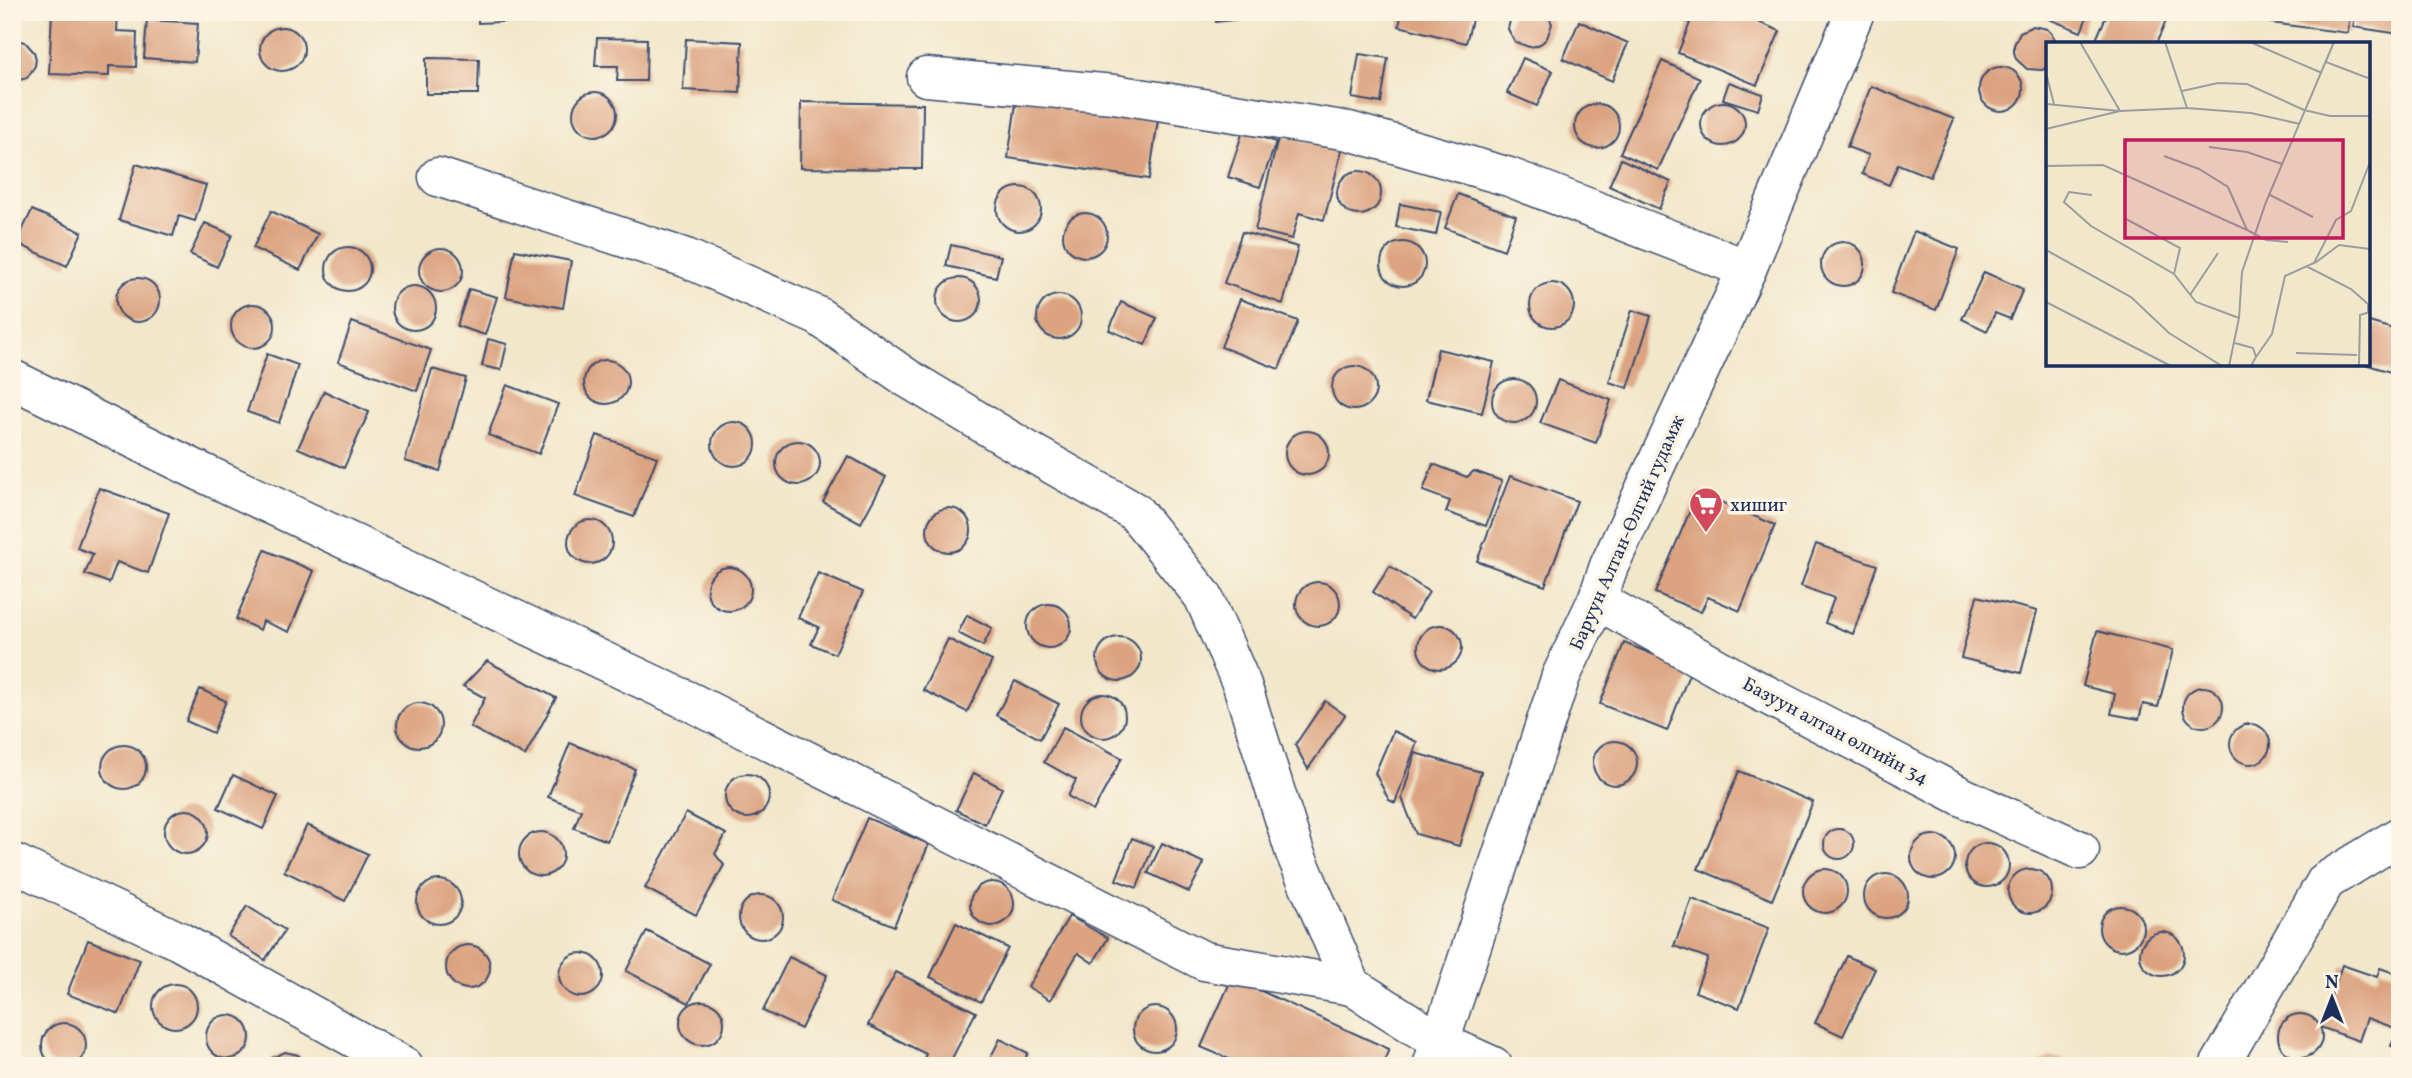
<svg xmlns="http://www.w3.org/2000/svg" width="2412" height="1078" viewBox="0 0 2412 1078" font-family="Vollkorn,serif">
<rect width="100%" height="100%" fill="#fcf5e5"/>
<filter id="ink" filterUnits="userSpaceOnUse"><feTurbulence type="fractalNoise" baseFrequency=".0143" numOctaves="2"/><feDisplacementMap in="SourceGraphic" scale="14" xChannelSelector="R" yChannelSelector="G"/><feConvolveMatrix kernelMatrix="1 2 1 2 8 2 1 2 1" color-interpolation-filters="sRGB"/></filter>
<filter id="wash" filterUnits="userSpaceOnUse"><feTurbulence type="fractalNoise" baseFrequency=".00686" numOctaves="4" result="noise"/><feDisplacementMap in="SourceGraphic" scale="28" xChannelSelector="R" yChannelSelector="G"/><feGaussianBlur stdDeviation="1.57" result="paint"/><feColorMatrix in="noise" values="0 0 0 0 0 0 0 0 0 0 0 0 0 0 0 0 0 1.4 0 .05"/><feComposite in="paint" operator="in"/></filter>
<g filter="url(#wash)">
<rect width="100%" height="100%" fill="#f1e7ca"/>
<g id="blocks">
<g fill="#dca380">
<polygon points="52,12 118,13 117,31 137,32 136,67 109,66 109,76 49,74"/>
<polygon points="478,12 550,12 550,20 478,23"/>
<polygon points="1215,12 1259,12 1260,17 1216,22"/>
<polygon points="1402,12 1474,12 1466,43 1399,26"/>
<polygon points="1512,12 1547,12 1552,24 1547,38 1542,43 1536,46 1529,47 1515,42 1508,29"/>
<polygon points="1673,12 1734,12 1780,31 1757,85 1678,53 1690,23 1671,16"/>
<polygon points="2032,12 2089,12 2081,32"/>
<polygon points="2108,12 2153,12 2167,19 2156,44 2094,44"/>
<polygon points="2271,12 2350,12 2348,33 2270,23"/>
<polygon points="2356,12 2400,12 2400,34 2353,27"/>
<polygon points="147,20 198,23 195,62 144,58"/>
<polygon points="1579,21 1628,43 1612,81 1563,59"/>
<polygon points="2033,26 2047,29 2052,34 2057,44 2048,44 2048,67 2042,70 2027,69 2016,59 2014,52 2014,45 2020,32"/>
<circle cx="282" cy="49" r="22"/>
<polygon points="597,38 647,39 646,81 617,81 618,66 595,66"/>
<polygon points="12,39 25,42 34,52 36,59 35,66 27,78 12,82"/>
<polygon points="686,39 742,42 740,93 683,90"/>
<polygon points="1359,54 1388,58 1381,103 1352,98"/>
<polygon points="426,58 479,59 478,94 426,94"/>
<polygon points="1523,58 1553,71 1537,106 1507,93"/>
<polygon points="1662,61 1700,78 1658,170 1620,153"/>
<circle cx="2001" cy="89" r="22"/>
<polygon points="1729,82 1763,94 1758,110 1723,99"/>
<polygon points="1871,86 1954,119 1930,177 1898,164 1889,185 1862,174 1869,155 1847,147"/>
<circle cx="595" cy="114" r="22"/>
<polygon points="1017,97 1158,120 1149,179 1008,158"/>
<polygon points="801,102 923,104 922,169 800,168"/>
<circle cx="1723" cy="124" r="22"/>
<circle cx="1597" cy="126" r="22"/>
<polygon points="1243,131 1276,142 1260,187 1228,177"/>
<polygon points="1279,135 1342,150 1324,220 1299,213 1292,239 1255,230"/>
<polygon points="1621,159 1671,182 1659,209 1609,186"/>
<polygon points="136,164 206,185 195,221 179,216 173,236 119,220"/>
<circle cx="1359" cy="193" r="22"/>
<circle cx="1019" cy="209" r="22"/>
<polygon points="1458,194 1516,216 1504,250 1445,228"/>
<polygon points="1400,204 1441,212 1436,235 1396,227"/>
<polygon points="32,210 82,232 67,266 16,243"/>
<polygon points="271,211 318,234 300,270 253,248"/>
<circle cx="1085" cy="235" r="22"/>
<polygon points="205,223 232,235 217,267 190,254"/>
<polygon points="1914,231 1959,249 1936,310 1891,293"/>
<polygon points="1242,232 1298,247 1283,304 1224,283"/>
<circle cx="1843" cy="264" r="22"/>
<circle cx="1403" cy="264" r="22"/>
<polygon points="951,245 1001,256 996,277 946,266"/>
<circle cx="348" cy="269" r="22"/>
<circle cx="441" cy="270" r="22"/>
<polygon points="515,250 571,261 563,308 506,297"/>
<polygon points="1984,272 2023,289 2010,319 1995,313 1987,331 1962,319"/>
<circle cx="959" cy="300" r="22"/>
<circle cx="138" cy="300" r="22"/>
<circle cx="1552" cy="305" r="22"/>
<circle cx="414" cy="308" r="22"/>
<polygon points="469,289 497,297 485,335 457,326"/>
<circle cx="1059" cy="317" r="22"/>
<polygon points="1240,299 1298,321 1279,369 1221,347"/>
<polygon points="1121,302 1157,318 1145,345 1109,330"/>
<circle cx="253" cy="326" r="22"/>
<polygon points="1632,310 1651,316 1628,388 1609,382"/>
<polygon points="352,322 431,350 417,391 338,362"/>
<polygon points="2369,322 2400,331 2400,375 2368,365"/>
<polygon points="488,339 507,344 501,370 482,366"/>
<polygon points="1438,349 1494,362 1482,413 1426,400"/>
<polygon points="267,354 298,365 279,423 247,412"/>
<circle cx="606" cy="382" r="22"/>
<circle cx="1354" cy="388" r="22"/>
<polygon points="432,369 466,378 440,471 405,461"/>
<circle cx="1514" cy="401" r="22"/>
<polygon points="1558,380 1611,400 1596,443 1540,423"/>
<polygon points="507,385 558,404 539,454 488,435"/>
<polygon points="324,391 369,412 344,468 298,448"/>
<circle cx="734" cy="444" r="22"/>
<circle cx="1307" cy="453" r="22"/>
<polygon points="597,435 657,457 634,517 575,496"/>
<circle cx="798" cy="463" r="22"/>
<polygon points="848,456 886,477 861,523 823,502"/>
<polygon points="1433,464 1467,477 1474,471 1502,481 1486,526 1446,512 1450,501 1423,491"/>
<polygon points="1510,476 1577,501 1545,586 1477,561"/>
<polygon points="99,488 169,513 148,573 117,562 109,583 85,574 93,554 77,548"/>
<polygon points="1698,492 1775,525 1740,611 1708,597 1701,612 1655,593"/>
<circle cx="949" cy="530" r="22"/>
<circle cx="590" cy="542" r="22"/>
<polygon points="1816,544 1877,565 1853,634 1825,623 1834,598 1801,586"/>
<polygon points="265,550 314,571 289,632 263,621 260,630 236,619"/>
<polygon points="1390,566 1429,592 1412,619 1373,592"/>
<circle cx="729" cy="589" r="22"/>
<polygon points="818,573 863,592 835,654 811,644 819,627 798,618"/>
<circle cx="1318" cy="604" r="22"/>
<polygon points="1977,596 2037,611 2021,673 1961,658"/>
<circle cx="1049" cy="626" r="22"/>
<polygon points="967,615 992,628 983,646 958,633"/>
<circle cx="1440" cy="647" r="22"/>
<polygon points="2097,631 2173,650 2158,707 2143,704 2139,719 2111,714 2115,694 2083,686"/>
<circle cx="1119" cy="659" r="22"/>
<polygon points="948,639 992,661 967,712 923,690"/>
<polygon points="1624,643 1691,669 1667,731 1600,704"/>
<polygon points="487,661 556,698 525,756 470,727 485,698 463,686"/>
<polygon points="1015,681 1059,704 1040,739 996,715"/>
<circle cx="2203" cy="707" r="20"/>
<polygon points="200,689 226,701 213,733 186,721"/>
<circle cx="1103" cy="716" r="22"/>
<polygon points="1325,701 1345,715 1308,769 1295,745"/>
<circle cx="419" cy="725" r="22"/>
<circle cx="2250" cy="744" r="20"/>
<polygon points="1063,727 1122,758 1093,811 1068,796 1076,780 1044,762"/>
<polygon points="1393,731 1417,742 1395,803 1389,800 1375,773"/>
<circle cx="1615" cy="763" r="22"/>
<polygon points="570,743 635,769 607,841 574,828 581,810 548,797"/>
<circle cx="124" cy="767" r="22"/>
<polygon points="1415,753 1481,772 1459,846 1416,834 1402,798"/>
<polygon points="1739,771 1813,802 1772,900 1698,869"/>
<polygon points="974,773 1002,788 985,824 956,810"/>
<circle cx="747" cy="796" r="22"/>
<polygon points="233,775 278,796 263,829 218,808"/>
<circle cx="186" cy="832" r="22"/>
<polygon points="686,813 726,834 715,854 724,865 696,915 645,888"/>
<polygon points="867,818 929,844 894,926 832,900"/>
<polygon points="307,825 368,854 345,901 284,871"/>
<circle cx="1839" cy="844" r="15"/>
<circle cx="541" cy="854" r="22"/>
<circle cx="1933" cy="857" r="22"/>
<polygon points="1132,838 1153,846 1137,888 1116,880"/>
<polygon points="1162,843 1204,863 1189,892 1148,873"/>
<circle cx="1987" cy="865" r="22"/>
<circle cx="2030" cy="891" r="22"/>
<circle cx="1825" cy="891" r="22"/>
<circle cx="1886" cy="896" r="22"/>
<circle cx="439" cy="902" r="22"/>
<circle cx="992" cy="904" r="22"/>
<circle cx="761" cy="917" r="22"/>
<polygon points="1692,899 1769,928 1739,1008 1695,992 1708,958 1674,946"/>
<polygon points="247,906 285,930 265,960 228,936"/>
<circle cx="2121" cy="928" r="22"/>
<polygon points="1069,916 1108,938 1093,963 1078,953 1050,1000 1028,987"/>
<polygon points="956,923 1008,948 981,1002 930,977"/>
<polygon points="647,931 710,964 689,1003 626,971"/>
<circle cx="2162" cy="954" r="22"/>
<polygon points="88,940 140,960 119,1014 67,994"/>
<circle cx="468" cy="967" r="22"/>
<circle cx="581" cy="975" r="22"/>
<polygon points="1847,956 1875,969 1843,1036 1815,1023"/>
<polygon points="789,957 827,975 801,1029 763,1011"/>
<polygon points="2342,965 2377,977 2380,968 2400,975 2400,1049 2391,1046 2398,1029 2367,1018 2359,1041 2320,1027"/>
<polygon points="896,972 976,1012 948,1066 921,1066 926,1054 868,1025"/>
<polygon points="1232,978 1389,1049 1382,1066 1245,1066 1201,1047"/>
<circle cx="175" cy="1006" r="22"/>
<circle cx="702" cy="1023" r="22"/>
<circle cx="1155" cy="1029" r="22"/>
<circle cx="2300" cy="1036" r="22"/>
<circle cx="228" cy="1037" r="22"/>
<circle cx="64" cy="1045" r="22"/>
<polygon points="1000,1039 1028,1053 1022,1066 986,1066"/>
<polygon points="285,1052 298,1055 308,1066 267,1066 272,1058"/>
<polygon points="2051,1057 2066,1060 2072,1066 2036,1066"/>
</g>
</g>
</g>
<g filter="url(#ink)">
<use href="#blocks" fill-opacity="0" stroke="#3b4b6e" stroke-width="2"/>
<g fill="none" stroke-linecap="round" stroke-linejoin="round">
<g stroke="#3b4b6e" stroke-width="41">
<g id="minor">
<polyline points="926,77 1114,94 1349,131 1509,177 1747,269"/>
<polyline points="438,177 686,258 818,316 907,378 1020,446 1135,512 1203,596 1242,685 1295,853 1352,986 1440,1042 1493,1066"/>
<polyline points="12,379 199,471 693,703 1204,961 1352,986"/>
<polyline points="1597,600 1744,683 1963,797 2080,850"/>
<polyline points="14,863 179,941 404,1066"/>
<polyline points="2219,1066 2326,881 2400,836"/>
</g>
</g>
<g stroke="#3b4b6e" stroke-width="41">
<polyline id="major" points="1432,1066 1561,676 1597,600 1609,566 1747,269 1855,12"/>
</g>
<use href="#minor" stroke="#fff" stroke-width="38"/>
<use href="#major" stroke="#fff" stroke-width="38"/>
</g>
</g>
<defs>
<g id="supermarket-pin" transform="scale(1.75)"><path d="M0 17L-7.5 6A9.5 9.5 0 1 1 7.5 6Z" fill="#d1495b" stroke="#fcf5e5"/><path d="M-6-5.5h2.5l.6 2H6L4.5 2H-2.5L-4.4-4H-6ZM-1.5 3.2a1.3 1.3 0 1 0 .1 0ZM3 3.2a1.3 1.3 0 1 0 .1 0Z" fill="#fff"/></g>
</defs>
<g fill-rule="evenodd">
<use href="#supermarket-pin" x="1706" y="504"/>
</g>
<g text-anchor="middle" stroke-width="7" stroke-linejoin="round" paint-order="stroke">
<g font-size="19" fill="#1b2f5e" stroke="#fcf5e5" text-anchor="start">
<text x="1730" y="511">хишиг</text>
</g>
<g font-size="19" fill="#1b2f5e" stroke="#fcf5e5">
<text transform="translate(1626 532) rotate(-66)" y="7">Баруун Алтан-Өлгий гудамж</text>
<text transform="translate(1836 730) rotate(28)" y="7">Базуун алтан өлгийн 34</text>
</g>
</g>
<g transform="translate(2046 42)">
<rect width="324" height="324" fill="#f1e7ca"/>
<path fill="none" stroke="#9b9d9f" stroke-width="2" d="M34 0 74 69M119 0 141 66M204 0 276 31M280 20 322 36M0 31 8 62M136 49 172 41 201 42 258 68 284 74H324M0 62 73 69M0 87 74 69 141 66 205 71 254 82M163 105 201 110 236 122M118 114 153 127 182 145 201 188 220 198 242 200M0 124 57 123 201 188M46 153 23 150 18 160 45 184 128 232 150 260 193 276M224 153 267 175M80 177 134 206 128 232M0 208 85 255 123 291 176 324M269 221 293 203 324 207M260 224 305 247 322 262V270M144 253 172 211M0 260 125 324M189 301 207 306 210 315 205 324M250 311 311 313M210 315 226 292 239 234 268 221 290 178 305 169 324 120M183 324 193 276 196 230 220 160 288 0M313 324 314 273 324 270"/>
<path fill="#c2185b" fill-opacity="0.15" stroke="#c2185b" stroke-width="3.5" d="M79 98H297V196H79Z"/>
<rect width="324" height="324" fill="none" stroke="#1b2f5e" stroke-width="3.5"/>
</g>
<rect width="2412" height="1078" fill="none" stroke="#fcf5e5" stroke-width="42"/>
<g transform="translate(2332 998)" stroke="#fcf5e5" stroke-width="5" paint-order="stroke">
<path d="M0-5L12 26L0 18L-12 26Z" fill="#1b2f5e"/>
<text y="-10" font-size="19" font-weight="bold" text-anchor="middle" fill="#1b2f5e">N</text>
</g>
</svg>
